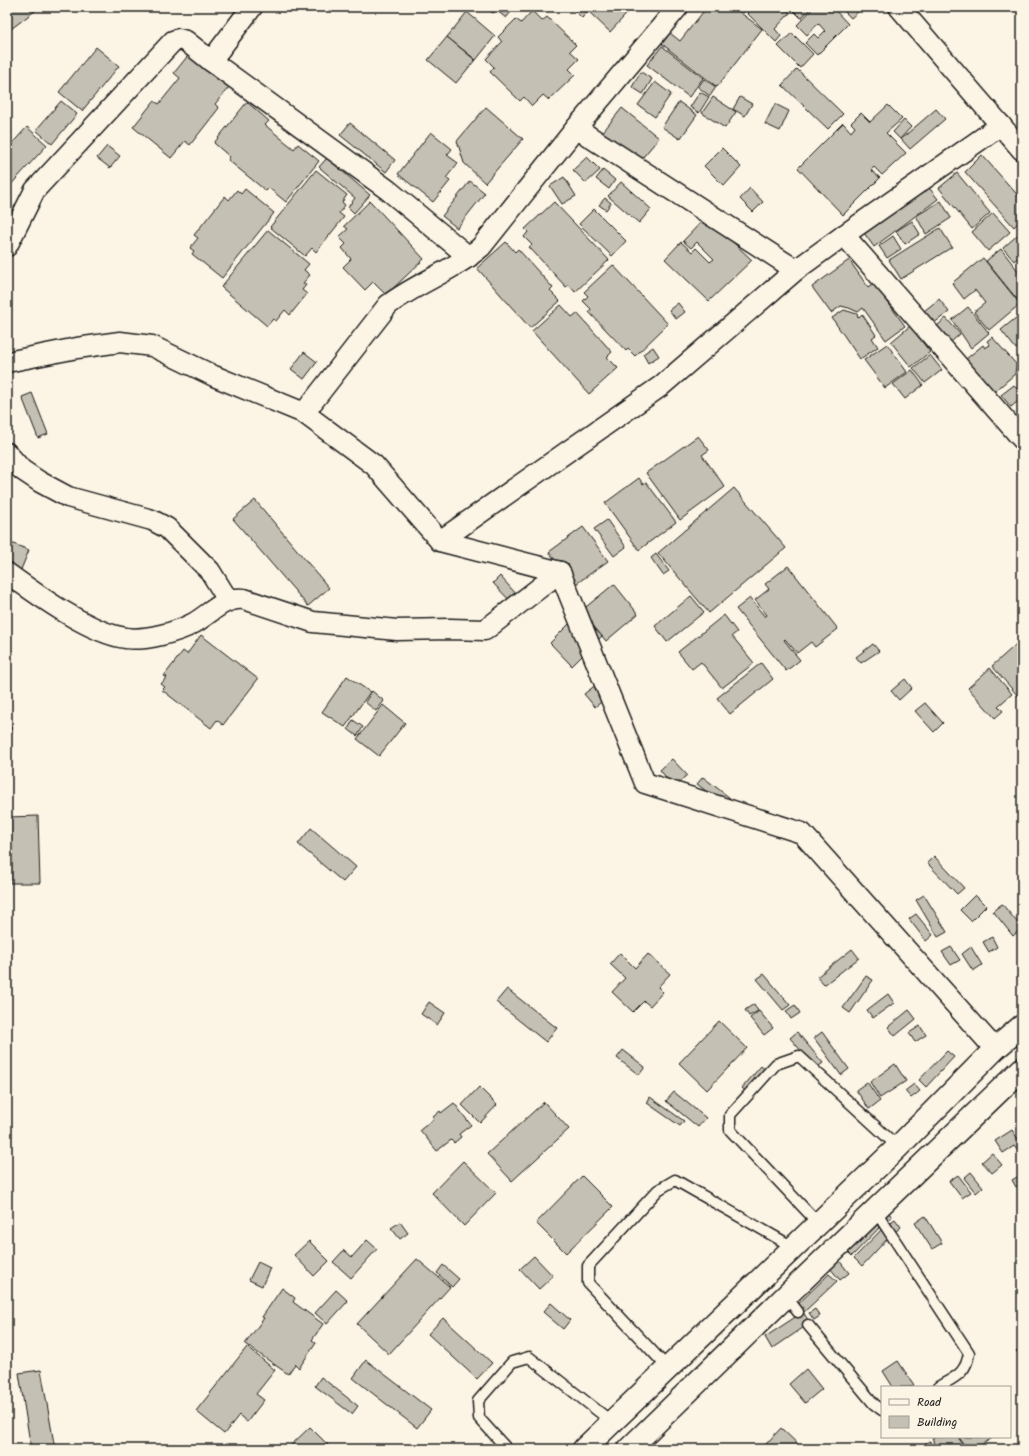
<svg xmlns="http://www.w3.org/2000/svg" width="1029" height="1456" viewBox="0 0 1029 1456" font-family="Kalam,sans-serif">
<rect width="100%" height="100%" fill="#fcf5e5"/>
<filter id="ink" filterUnits="userSpaceOnUse"><feTurbulence type="fractalNoise" baseFrequency=".025" numOctaves="2"/><feDisplacementMap in="SourceGraphic" scale="8" xChannelSelector="R" yChannelSelector="G"/><feConvolveMatrix kernelMatrix="1 2 1 2 8 2 1 2 1" color-interpolation-filters="sRGB"/></filter>
<g filter="url(#ink)">
<g fill="#c4c0b3" stroke="#1c1c1c">
<polygon points="7,7 40,7 7,32"/>
<polygon points="486,7 515,7 506,18 496,10 493,13"/>
<polygon points="571,7 633,7 610,32 588,11 582,18"/>
<polygon points="707,7 733,7 762,29 717,87 662,44 670,33 680,41"/>
<polygon points="736,7 748,7 743,13"/>
<polygon points="753,7 788,7 786,9 790,13 775,29 781,36 776,42 747,13"/>
<polygon points="794,7 812,7 801,18 792,9"/>
<polygon points="814,7 832,7 848,24 817,55 805,43 814,34 818,38 825,31 818,23 807,35 797,25"/>
<polygon points="840,7 857,7 860,10 851,18"/>
<polygon points="532,11 542,21 547,17 576,45 570,51 579,59 569,69 575,75 549,100 543,95 532,106 524,97 520,101 490,72 494,67 486,59 502,42 498,37 516,19 521,23"/>
<polygon points="467,12 495,36 476,60 447,37"/>
<polygon points="792,33 813,54 800,68 778,46"/>
<polygon points="447,37 475,60 456,83 428,60"/>
<polygon points="662,46 703,78 689,97 647,65"/>
<polygon points="96,47 119,66 82,111 59,92"/>
<polygon points="190,53 230,86 215,104 219,108 190,145 185,141 171,158 133,127 154,101 159,104 180,78 174,73"/>
<polygon points="797,69 843,114 828,129 782,85"/>
<polygon points="641,72 652,79 643,94 632,87"/>
<polygon points="704,79 716,87 710,96 698,87"/>
<polygon points="655,82 671,94 655,117 638,105"/>
<polygon points="700,92 709,97 699,113 690,107"/>
<polygon points="713,97 736,112 725,128 702,113"/>
<polygon points="740,97 752,104 745,116 733,109"/>
<polygon points="61,101 77,114 52,144 36,130"/>
<polygon points="247,102 269,121 265,125 294,149 298,144 319,161 286,202 269,188 266,191 228,160 230,157 214,143"/>
<polygon points="679,102 697,115 680,139 662,127"/>
<polygon points="775,104 789,111 780,131 765,124"/>
<polygon points="888,105 902,119 886,133 906,153 882,175 874,167 871,170 880,178 843,215 798,168 843,123 851,132 855,127 851,123 861,113 870,122"/>
<polygon points="486,107 523,139 485,183 464,163 457,141"/>
<polygon points="622,108 659,138 638,163 602,133"/>
<polygon points="936,109 945,119 910,149 901,139"/>
<polygon points="904,120 911,127 900,139 893,132"/>
<polygon points="350,123 395,160 386,172 340,135"/>
<polygon points="27,127 47,145 7,189 7,149"/>
<polygon points="431,132 452,149 447,155 458,163 446,178 450,181 433,202 398,174"/>
<polygon points="107,146 120,156 110,168 97,158"/>
<polygon points="722,148 741,167 724,186 704,166"/>
<polygon points="982,155 1022,200 1022,219 1014,227 965,172"/>
<polygon points="587,157 600,170 586,183 573,170"/>
<polygon points="327,158 370,195 354,213 348,207 355,198 319,167"/>
<polygon points="316,170 347,195 342,202 345,205 339,213 344,217 316,252 312,248 305,256 270,227"/>
<polygon points="603,170 615,180 609,189 596,179"/>
<polygon points="957,173 990,213 972,229 939,188"/>
<polygon points="564,177 576,196 562,204 550,186"/>
<polygon points="922,179 938,199 874,247 859,226"/>
<polygon points="470,181 485,193 457,228 442,216"/>
<polygon points="621,182 651,209 639,223 608,196"/>
<polygon points="750,188 763,202 753,212 740,199"/>
<polygon points="245,189 274,213 222,278 192,254 194,251 190,248 198,238 194,235 225,196 229,200 237,190 241,194"/>
<polygon points="605,198 611,203 606,210 599,205"/>
<polygon points="370,201 424,259 386,295 373,282 365,290 343,267 351,259 342,248 346,244 339,237 348,229 344,226"/>
<polygon points="941,201 951,218 926,234 916,216"/>
<polygon points="554,202 609,260 575,292 569,285 566,287 529,247 532,245 524,237 528,232 525,229"/>
<polygon points="594,209 626,241 612,256 579,224"/>
<polygon points="993,213 1010,232 988,251 972,232"/>
<polygon points="706,217 752,260 709,301 665,259 681,242 692,252 696,248 710,262 714,259 697,242 691,248 683,241"/>
<polygon points="912,221 920,234 905,244 896,231"/>
<polygon points="940,228 952,247 901,279 889,260"/>
<polygon points="268,230 309,264 304,270 310,275 303,283 306,285 302,290 307,294 290,315 285,310 276,321 273,319 267,326 221,287"/>
<polygon points="1022,231 1022,254 1014,261 1003,248"/>
<polygon points="893,236 901,249 887,258 879,246"/>
<polygon points="506,242 515,252 518,249 553,288 550,291 560,301 530,328 477,268"/>
<polygon points="1001,249 1022,276 1022,302 1020,303 986,261"/>
<polygon points="983,258 1020,304 989,330 974,312 985,303 975,290 964,299 952,283"/>
<polygon points="849,260 868,287 874,283 905,326 886,340 863,308 858,312 849,308 841,306 831,313 812,287"/>
<polygon points="613,265 668,324 635,356 628,349 626,351 589,312 591,309 583,301 588,296 584,292"/>
<polygon points="939,299 949,312 934,323 924,311"/>
<polygon points="678,303 685,312 676,319 669,310"/>
<polygon points="561,305 572,317 577,313 612,352 607,357 618,368 589,394 532,331"/>
<polygon points="968,307 989,333 971,348 952,320"/>
<polygon points="844,310 857,314 858,318 862,314 876,335 872,338 878,347 860,359 832,318"/>
<polygon points="1022,313 1022,344 1016,349 1001,330"/>
<polygon points="946,318 960,334 951,342 937,326"/>
<polygon points="910,326 930,352 911,367 891,342"/>
<polygon points="992,337 1016,364 1015,374 994,392 966,359 983,345 985,348 990,345 987,341"/>
<polygon points="887,344 907,372 885,388 864,360"/>
<polygon points="653,347 659,356 648,363 643,354"/>
<polygon points="304,352 317,362 304,379 291,369"/>
<polygon points="930,355 942,370 925,383 913,368"/>
<polygon points="912,370 923,385 905,399 893,384"/>
<polygon points="1014,385 1022,394 1022,398 1011,407 1001,395"/>
<polygon points="32,393 48,434 38,438 22,397"/>
<polygon points="698,436 709,450 702,455 725,487 680,520 646,473"/>
<polygon points="639,478 643,484 646,482 676,522 639,550 605,503"/>
<polygon points="734,488 786,548 709,613 658,553"/>
<polygon points="255,500 329,588 308,606 233,519"/>
<polygon points="607,520 626,547 614,556 594,529"/>
<polygon points="583,527 608,561 566,591 566,575 549,552"/>
<polygon points="11,543 29,550 20,572 7,566 7,551"/>
<polygon points="656,554 669,571 663,575 651,558"/>
<polygon points="788,566 838,629 815,647 811,642 797,653 785,639 784,640 800,660 786,671 736,609 750,598 765,617 767,615 755,600 769,589 765,584"/>
<polygon points="500,576 518,596 511,602 493,583"/>
<polygon points="614,584 638,614 606,641 581,611"/>
<polygon points="691,596 704,612 667,642 655,626"/>
<polygon points="579,614 602,636 572,666 550,643"/>
<polygon points="724,615 737,632 732,636 754,663 722,688 701,662 692,669 678,652"/>
<polygon points="201,635 258,679 223,725 217,720 211,728 162,690 165,687 161,684 167,677 164,676 183,651 187,654"/>
<polygon points="1022,639 1022,693 1018,696 992,666"/>
<polygon points="873,644 879,651 861,663 856,657"/>
<polygon points="761,663 773,679 730,714 717,698"/>
<polygon points="990,668 1012,694 998,706 1003,711 995,718 968,688"/>
<polygon points="347,676 370,692 345,727 322,712"/>
<polygon points="905,679 912,688 899,700 891,691"/>
<polygon points="601,681 611,694 595,707 584,694"/>
<polygon points="372,691 384,701 376,711 365,702"/>
<polygon points="925,703 943,723 934,732 915,711"/>
<polygon points="383,705 405,723 379,756 357,739"/>
<polygon points="353,720 363,727 357,736 348,729"/>
<polygon points="7,726 11,726 12,733 7,734"/>
<polygon points="672,759 687,775 674,787 660,770"/>
<polygon points="703,777 730,798 724,805 697,784"/>
<polygon points="38,816 40,883 10,883 8,817"/>
<polygon points="311,828 356,867 343,882 298,844"/>
<polygon points="934,856 964,888 957,894 927,863"/>
<polygon points="924,895 947,932 938,937 916,900"/>
<polygon points="975,895 986,906 971,921 960,910"/>
<polygon points="1002,904 1022,928 1013,936 993,911"/>
<polygon points="916,914 933,935 926,941 909,919"/>
<polygon points="992,937 997,947 989,952 983,942"/>
<polygon points="951,947 960,960 951,965 942,952"/>
<polygon points="971,947 982,965 973,971 962,954"/>
<polygon points="852,949 859,958 824,985 817,977"/>
<polygon points="620,953 635,968 648,954 670,974 658,987 663,992 650,1006 644,1001 633,1012 612,992 625,978 610,964"/>
<polygon points="764,974 790,1005 783,1010 757,979"/>
<polygon points="866,976 873,980 850,1013 843,1008"/>
<polygon points="507,989 557,1028 546,1042 496,1002"/>
<polygon points="888,994 894,1003 873,1018 867,1010"/>
<polygon points="429,1002 445,1013 437,1025 421,1014"/>
<polygon points="754,1004 758,1011 749,1016 745,1010"/>
<polygon points="795,1005 800,1013 791,1019 786,1011"/>
<polygon points="909,1010 916,1019 895,1036 888,1027"/>
<polygon points="759,1011 773,1028 764,1035 750,1018"/>
<polygon points="719,1021 747,1048 707,1090 679,1063"/>
<polygon points="920,1026 926,1035 915,1042 909,1033"/>
<polygon points="797,1032 823,1063 816,1068 790,1038"/>
<polygon points="822,1032 849,1069 841,1075 814,1038"/>
<polygon points="623,1050 645,1067 639,1075 617,1058"/>
<polygon points="947,1051 954,1057 926,1087 919,1080"/>
<polygon points="895,1064 906,1081 880,1098 870,1082"/>
<polygon points="761,1066 769,1073 750,1095 742,1088"/>
<polygon points="867,1082 880,1101 869,1109 856,1090"/>
<polygon points="914,1084 920,1091 911,1098 905,1091"/>
<polygon points="479,1087 497,1105 480,1123 462,1105"/>
<polygon points="674,1092 706,1118 698,1127 666,1101"/>
<polygon points="650,1097 684,1121 680,1126 647,1103"/>
<polygon points="544,1102 569,1129 512,1181 487,1154"/>
<polygon points="454,1103 471,1125 459,1134 461,1137 454,1143 451,1140 437,1151 420,1130 434,1119 433,1117 440,1111 441,1113"/>
<polygon points="1012,1130 1022,1145 1022,1149 1018,1151 1014,1146 1003,1153 995,1141"/>
<polygon points="992,1153 1002,1165 992,1173 982,1162"/>
<polygon points="463,1161 496,1193 464,1226 432,1193"/>
<polygon points="971,1172 983,1187 976,1193 964,1178"/>
<polygon points="1022,1174 1022,1183 1016,1187 1012,1180"/>
<polygon points="958,1175 971,1192 962,1198 949,1181"/>
<polygon points="582,1176 613,1207 566,1253 536,1223"/>
<polygon points="886,1209 892,1217 885,1222 879,1213"/>
<polygon points="925,1216 942,1243 932,1249 915,1223"/>
<polygon points="875,1218 882,1225 852,1256 845,1249"/>
<polygon points="895,1219 901,1227 895,1232 888,1224"/>
<polygon points="400,1222 408,1233 400,1239 391,1228"/>
<polygon points="883,1228 890,1236 862,1266 854,1258"/>
<polygon points="367,1240 377,1249 351,1278 333,1262 344,1250 352,1257"/>
<polygon points="309,1241 329,1261 314,1276 294,1255"/>
<polygon points="534,1256 553,1276 539,1289 520,1269"/>
<polygon points="417,1259 450,1287 389,1354 357,1324"/>
<polygon points="838,1259 849,1273 840,1280 829,1267"/>
<polygon points="258,1262 270,1268 262,1286 249,1280"/>
<polygon points="443,1265 459,1279 452,1287 437,1273"/>
<polygon points="829,1274 837,1281 804,1312 797,1305"/>
<polygon points="282,1288 295,1298 293,1302 323,1324 312,1340 316,1343 299,1368 295,1364 288,1374 245,1344 264,1318 262,1317"/>
<polygon points="336,1290 348,1301 327,1324 315,1313"/>
<polygon points="551,1303 570,1320 563,1329 543,1312"/>
<polygon points="815,1309 820,1316 814,1320 809,1313"/>
<polygon points="803,1312 810,1323 772,1349 765,1337"/>
<polygon points="443,1318 492,1363 477,1379 428,1334"/>
<polygon points="1022,1346 1022,1357 1016,1351"/>
<polygon points="247,1347 275,1370 256,1394 264,1400 247,1422 239,1415 224,1434 196,1411"/>
<polygon points="366,1360 431,1410 417,1428 353,1378"/>
<polygon points="898,1361 914,1385 911,1387 893,1387 883,1371"/>
<polygon points="806,1369 822,1389 805,1403 789,1384"/>
<polygon points="41,1370 55,1449 31,1449 19,1373"/>
<polygon points="321,1377 358,1406 352,1414 315,1386"/>
<polygon points="310,1427 332,1449 287,1449"/>
<polygon points="781,1428 803,1449 770,1449 765,1445"/>
<polygon points="934,1437 958,1437 966,1449 938,1449 932,1438"/>
<polygon points="959,1437 994,1437 974,1449 966,1449"/>
<polygon points="930,1441 935,1449 923,1449 922,1447"/>
</g>
<g fill="none" stroke-linecap="round" stroke-linejoin="round">
<g stroke="#1c1c1c" stroke-width="13">
<g id="lane">
<path d="M875 1210 969 1353C966 1374 955 1377 938 1387"/>
<polyline points="818,1223 730,1130 730,1115 776,1064 799,1056 898,1147"/>
<polyline points="786,1296 798,1312"/>
<polyline points="808,1325 874,1404 882,1410"/>
<polyline points="668,1368 588,1283 588,1266 658,1190 675,1180 793,1247"/>
<polyline points="507,1449 479,1418 478,1401 512,1362 529,1357 612,1422"/>
</g>
</g>
<g stroke="#1c1c1c" stroke-width="23">
<g id="street">
<polyline points="899,7 1022,150"/>
<polyline points="211,61 252,7"/>
<polyline points="576,128 796,270"/>
<polyline points="844,235 1022,439"/>
<polyline points="7,246 35,190 173,41 179,39 186,41 211,61 388,190 469,257"/>
<polyline points="7,362 77,348 120,342 152,346 214,376 304,413 374,465 440,541 560,572"/>
<path d="M304 413 388 305C417 283 453 271 481 247L576 128 678 7"/>
<polyline points="7,453 22,470 40,482 68,497 152,520 167,528 210,571 228,600"/>
<polyline points="440,541 661,386 796,270 844,235 1001,125"/>
<polyline points="560,572 645,783 802,833 995,1049"/>
<path d="M7 573C36 594 91 634 126 638 145 641 178 632 194 623 210 614 225 596 244 599L313 622 397 630 450 629 485 630 560 572"/>
</g>
</g>
<g stroke="#1c1c1c" stroke-width="25">
<g id="secondary">
<polyline points="584,1449 898,1147 995,1049 1022,1026"/>
<polyline points="629,1449 786,1296 1022,1069"/>
</g>
</g>
<use href="#lane" stroke="#fcf5e5" stroke-width="10"/>
<use href="#street" stroke="#fcf5e5" stroke-width="20"/>
<use href="#secondary" stroke="#fcf5e5" stroke-width="22"/>
</g>
</g>
<rect width="1029" height="1456" fill="none" stroke="#fcf5e5" stroke-width="24"/>
<rect x="12" y="12" width="1005" height="1432" fill="none" stroke="#1c1c1c" stroke-width="1.5" filter="url(#ink)"/>
<rect x="881" y="1386" width="130" height="52" fill="#fcf5e5" stroke="#a29e95"/>
<rect x="889" y="1399" width="20" height="6" fill="#fcf5e5" stroke="#a29e95"/>
<text x="917" y="1406" font-size="12" fill="#1c1c1c">Road</text>
<rect x="889" y="1416" width="20" height="12" fill="#c4c0b3" stroke="#a29e95"/>
<text x="917" y="1426" font-size="12" fill="#1c1c1c">Building</text>
</svg>
